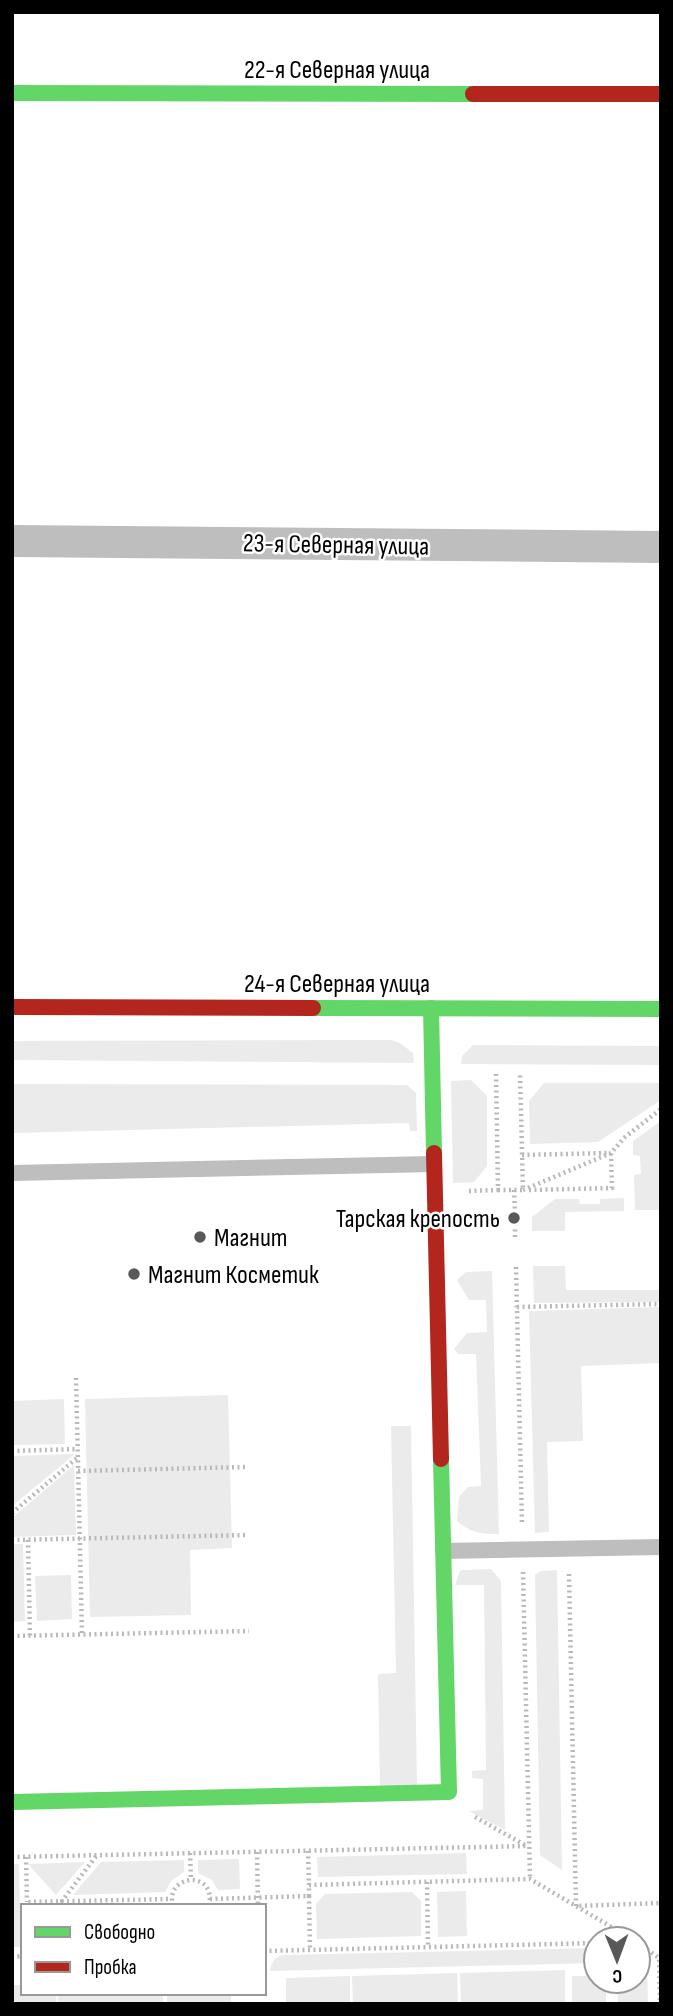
<svg xmlns="http://www.w3.org/2000/svg" width="673" height="2016" viewBox="0 0 673 2016" font-family="'Sofia Sans Condensed',sans-serif">
<rect width="100%" height="100%" fill="#fff"/>
<g fill="#ebebeb">
<polygon points="391,1040 400,1043 413,1053 414,1063 12,1060 12,1041"/>
<polygon points="473,1045 661,1046 661,1065 461,1064 462,1056"/>
<polygon points="471,1080 487,1096 487,1166 474,1182 453,1183 451,1081"/>
<polygon points="544,1083 661,1083 661,1100 598,1142 530,1144 529,1101"/>
<polygon points="12,1084 407,1085 416,1093 417,1131 410,1131 409,1123 14,1133 12,1149"/>
<polygon points="661,1121 661,1210 635,1210 634,1175 641,1174 640,1156 633,1155 633,1141"/>
<polygon points="624,1198 624,1211 565,1212 565,1231 532,1231 532,1217 555,1199 579,1199 580,1204 600,1204 600,1199"/>
<polygon points="533,1266 565,1266 566,1290 661,1290 661,1302 534,1303"/>
<path d="M492 1271 499 1534C483 1534 470 1533 457 1521L459 1497 468 1487 481 1486 476 1354H458L454 1349 467 1333 487 1332 486 1300H469L457 1280 466 1272Z"/>
<polygon points="661,1307 661,1363 581,1366 583,1441 547,1442 549,1532 535,1533 529,1311"/>
<polygon points="228,1395 232,1548 190,1550 191,1615 90,1617 85,1399"/>
<polygon points="64,1399 65,1444 12,1445 12,1401"/>
<polygon points="391,1426 411,1426 417,1786 380,1787 378,1674 396,1673"/>
<polygon points="75,1454 12,1506 12,1456"/>
<polygon points="74,1465 76,1535 12,1537 12,1518"/>
<polygon points="12,1544 23,1544 25,1621 12,1622"/>
<polygon points="491,1569 501,1581 505,1830 469,1811 483,1810 483,1779 472,1778 472,1771 486,1770 484,1585 455,1585 460,1571 463,1570"/>
<polygon points="557,1570 562,1870 540,1855 535,1575 541,1571"/>
<polygon points="71,1575 72,1619 37,1621 35,1576"/>
<polygon points="466,1853 467,1874 318,1877 317,1857"/>
<polygon points="239,1859 240,1889 218,1890 212,1880 198,1873 198,1860"/>
<polygon points="184,1860 184,1872 171,1881 165,1892 73,1895 101,1862"/>
<polygon points="85,1862 56,1895 28,1864"/>
<polygon points="12,1864 19,1864 21,1947 12,1947"/>
<polygon points="466,1891 467,1936 438,1937 437,1892"/>
<polygon points="412,1892 421,1901 421,1936 317,1939 316,1904 325,1894"/>
<path d="M596 1948V1963L270 1971C271 1962 275 1956 284 1955Z"/>
<polygon points="638,1960 647,1967 648,2004 618,2004 617,1981 638,1981"/>
<polygon points="565,1970 565,2004 461,2004 460,1973"/>
<polygon points="457,1973 458,2004 353,2004 352,1976"/>
<polygon points="350,1976 350,2004 286,2004 286,1978"/>
<polygon points="572,1976 596,1976 596,1981 606,1981 606,2004 572,2004"/>
<polygon points="12,1985 23,1985 23,1993 56,1993 57,2004 12,2004"/>
<rect x="58" y="1993" width="105" height="11"/>
<rect x="167" y="1993" width="64" height="11"/>
</g>
<g fill="none" stroke-linecap="round" stroke-linejoin="round">
<g stroke="#b9b9b9" stroke-width="4.5" stroke-dasharray="2 3.5" stroke-linecap="butt">
<polyline points="522,1155 609,1153"/>
<polyline points="498,1190 523,1190 520,1073"/>
<polyline points="514,1190 515,1212"/>
<polyline points="523,1190 611,1153 625,1137 661,1109"/>
<polyline points="529,1190 612,1188 611,1153"/>
<polyline points="469,1191 498,1190 496,1073"/>
<polyline points="515,1224 515,1238"/>
<polyline points="516,1267 522,1525"/>
<polyline points="517,1307 661,1304"/>
<polyline points="76,1378 82,1634"/>
<polyline points="12,1451 77,1449"/>
<polyline points="78,1471 246,1467"/>
<polyline points="12,1513 77,1458"/>
<polyline points="12,1540 247,1535"/>
<polyline points="28,1540 30,1636"/>
<polyline points="523,1572 530,1879"/>
<polyline points="569,1574 576,1906 661,1903"/>
<polyline points="12,1636 249,1631"/>
<polyline points="475,1817 525,1845"/>
<polyline points="308,1851 309,1885"/>
<polyline points="257,1852 258,1906"/>
<polyline points="190,1853 191,1880"/>
<polyline points="12,1857 529,1846"/>
<polyline points="26,1857 27,1902"/>
<polyline points="427,1882 428,1947"/>
<polyline points="309,1896 310,1950"/>
<polyline points="210,1899 309,1896 309,1885 530,1879 632,1939"/>
<polyline points="27,1906 27,1902 171,1899"/>
<polyline points="66,1906 62,1901 97,1855"/>
<path d="M173 1906C164 1874 217 1869 209 1906"/>
<polyline points="638,1943 659,1958 660,2004"/>
<polyline points="264,1951 596,1943"/>
<polyline points="12,1957 23,1956"/>
</g>
<g stroke="#bebebe" stroke-width="16">
<polyline points="12,1173 434,1164"/>
<polyline points="443,1551 661,1547"/>
</g>
<polyline stroke="#bebebe" stroke-width="32" points="12,541 661,547"/>
<g stroke="#63d668" stroke-width="16">
<polyline points="12,93 473,94"/>
<polyline points="313,1008 661,1009"/>
<polyline points="431,1008 434,1153"/>
<polyline points="12,1802 449,1792 441,1459"/>
</g>
<g stroke="#b3261e" stroke-width="16">
<polyline points="473,94 661,94"/>
<polyline points="12,1007 313,1008"/>
<polyline points="434,1153 441,1459"/>
</g>
</g>
<g fill="#595959" stroke="#fff" stroke-width="2.5">
<circle cx="514" cy="1218" r="7"/>
<circle cx="200" cy="1237" r="7"/>
<circle cx="134" cy="1274" r="7"/>
</g>
<g text-anchor="middle" stroke-width="5" stroke-linejoin="round" paint-order="stroke">
<g font-size="26" fill="#000" stroke="#fff">
<text x="337" y="78">22-я Северная улица</text>
<text transform="translate(336 544) rotate(1)" y="9">23-я Северная улица</text>
<text x="337" y="992">24-я Северная улица</text>
</g>
<g font-size="26" fill="#000" stroke="#fff" text-anchor="start">
<text x="500" y="1227" text-anchor="end">Тарская крепость</text>
<text x="214" y="1246">Магнит</text>
<text x="148" y="1283">Магнит Косметик</text>
</g>
</g>
<rect width="673" height="2016" fill="none" stroke="#000000" stroke-width="28"/>
<rect x="21" y="1904" width="245" height="91" fill="#ffffff" stroke="#999999" stroke-width="2"/>
<rect x="35" y="1927" width="35" height="10" fill="#63d668" stroke="#999999" stroke-width="2"/>
<text x="84" y="1939" font-size="21" fill="#000000">Свободно</text>
<rect x="35" y="1962" width="35" height="10" fill="#b3261e" stroke="#999999" stroke-width="2"/>
<text x="84" y="1974" font-size="21" fill="#000000">Пробка</text>
<g transform="translate(617 1960) rotate(179)"><circle r="33" fill="#ffffff" stroke="#999999" stroke-width="2"/>
<path d="M0-5L12 26L0 18L-12 26Z" fill="#595959"/>
<text y="-10" font-size="19" font-weight="bold" text-anchor="middle" fill="#000000">С</text>
</g>
</svg>
